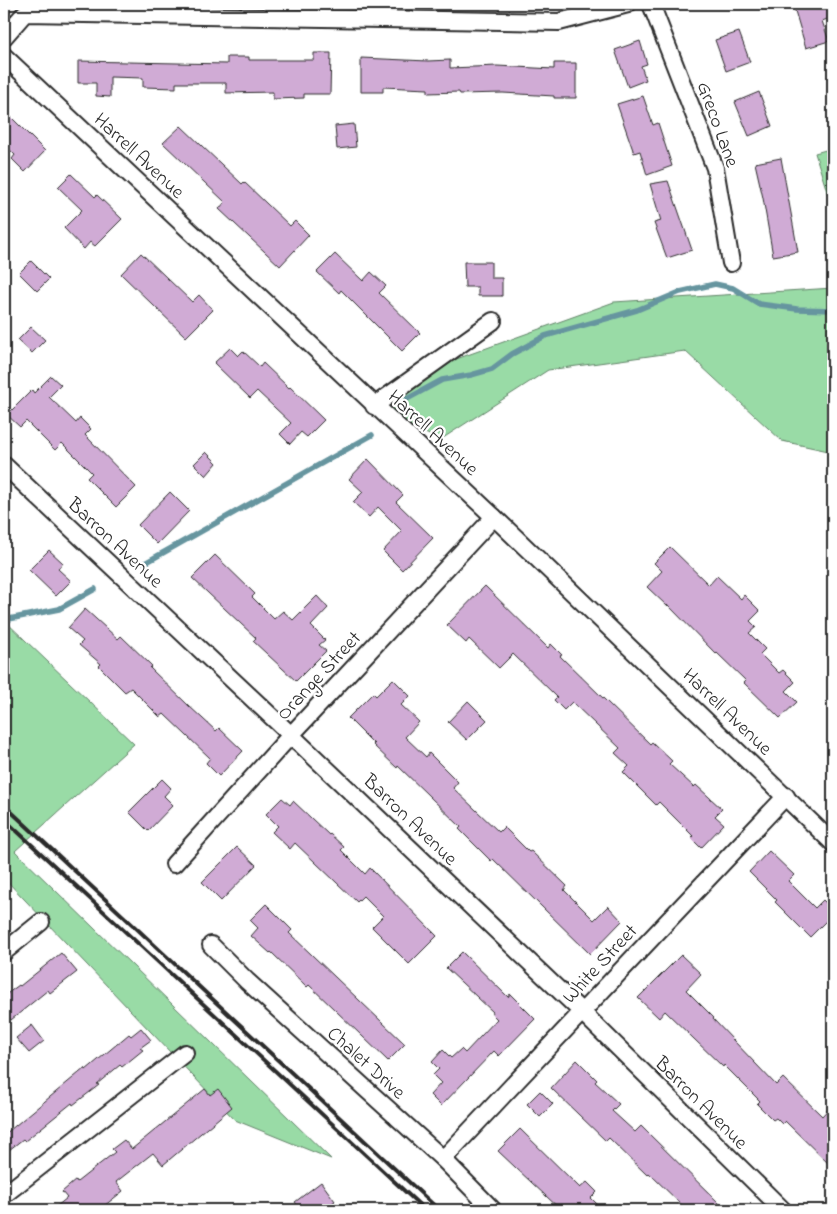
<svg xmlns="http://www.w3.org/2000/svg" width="837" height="1214" viewBox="0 0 837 1214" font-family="'Indie Flower',sans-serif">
<rect width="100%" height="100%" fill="#fff"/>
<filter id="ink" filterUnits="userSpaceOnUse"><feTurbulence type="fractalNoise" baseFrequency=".02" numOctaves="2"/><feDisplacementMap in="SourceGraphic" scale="10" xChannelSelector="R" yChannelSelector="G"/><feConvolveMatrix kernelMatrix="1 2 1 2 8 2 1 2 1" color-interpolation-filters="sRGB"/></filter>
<g filter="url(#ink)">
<g fill="#99dba6" stroke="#628368">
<polygon points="833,148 833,211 815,153"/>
<polygon points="833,288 833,452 782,441 685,351 548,370 440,440 387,415 426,370 614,302"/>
<polygon points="4,620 134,744 15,851 331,1159 235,1120 4,878"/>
</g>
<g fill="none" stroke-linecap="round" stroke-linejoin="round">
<g stroke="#66959f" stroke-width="5.5">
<polyline points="407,399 442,380 471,375 492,369 512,354 545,336 637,310 680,292 715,284 733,288 759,304 797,309 833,310"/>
<polyline points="145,563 372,435"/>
<polyline points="4,620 59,609 95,589"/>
</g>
</g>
<g fill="#d0abd5" stroke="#2b2b2b">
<polygon points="793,4 833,4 833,17 822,21 829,41 806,48"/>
<polygon points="739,32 750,62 726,71 715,40"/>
<polygon points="640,41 647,64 641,66 646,80 628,87 615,50"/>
<polygon points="314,53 331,53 330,94 304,94 304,98 273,99 273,92 226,93 226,83 176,83 176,88 143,87 143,78 110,77 110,97 96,96 96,83 78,83 78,61 227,64 227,57 249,57 249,60 314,60"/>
<polygon points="361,58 428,61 450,60 450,68 497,66 554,69 554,63 576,63 576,98 554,98 554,96 503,93 460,94 459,92 428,93 428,89 383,87 383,92 361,92"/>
<polygon points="759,92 772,126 749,136 735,102"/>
<polygon points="643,96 653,125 658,123 672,166 647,175 640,151 634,153 617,104"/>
<polygon points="4,110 45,151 25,172 12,159 15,155 4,144"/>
<polygon points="354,124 356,147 337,149 335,126"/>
<polygon points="181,126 242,184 244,182 290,226 295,221 309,235 280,266 219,209 225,202 163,143"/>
<polygon points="781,158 798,252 773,256 763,198 755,163"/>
<polygon points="71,174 95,197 97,195 122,219 95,246 90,242 84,249 64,228 82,210 58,187"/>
<polygon points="668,181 692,250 667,258 654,223 661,221 650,184"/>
<polygon points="141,253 192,302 199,295 213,310 186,337 121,274"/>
<polygon points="335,254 363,281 371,272 386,286 379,293 420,333 402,351 341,290 339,293 317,272"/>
<polygon points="31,261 49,279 37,291 19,273"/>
<polygon points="464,262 491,262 491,278 502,278 502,296 478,296 478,287 465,287"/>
<polygon points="31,327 45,340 32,353 18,340"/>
<polygon points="230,348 238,356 243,351 260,367 263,363 289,388 290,387 324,420 307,437 301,432 290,444 280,434 291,423 257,391 250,398 214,363"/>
<polygon points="51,376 61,385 49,397 76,423 80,418 91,429 85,435 136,487 116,507 87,478 92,473 62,443 55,450 26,421 20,427 7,415 32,390 34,393"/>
<polygon points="206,452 217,463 206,476 194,464"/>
<polygon points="368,459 403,495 396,502 433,538 402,570 383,551 402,531 378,507 369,517 353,502 363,492 349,479"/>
<polygon points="170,492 189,511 157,544 138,525"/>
<polygon points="670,547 709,585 717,576 741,599 744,595 760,611 750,621 756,627 749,633 765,649 760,654 779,673 783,670 795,682 786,691 797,702 780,718 744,683 746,681 717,653 716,654 668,605 667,606 647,587 662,571 654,563"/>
<polygon points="49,550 63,563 58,569 71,581 56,596 29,570"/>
<polygon points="215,555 255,594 252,597 274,619 283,611 293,620 317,596 328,608 311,626 325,640 319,645 326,651 296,681 253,641 256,638 192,578"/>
<polygon points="485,586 548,648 551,644 562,655 560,656 650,744 652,742 672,761 669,764 694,787 696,785 722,809 715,816 724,824 701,848 691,838 693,836 659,802 656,805 623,772 629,766 615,753 620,748 572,702 564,710 554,700 557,697 513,654 499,668 469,639 466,643 447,625"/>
<polygon points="85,609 118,639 121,636 152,666 150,668 189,706 216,731 219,728 243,751 219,776 206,763 210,758 164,714 160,717 131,688 125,692 99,666 101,664 79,645 83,641 68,628"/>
<polygon points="393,679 410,696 401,705 419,722 405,737 426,757 429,753 458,782 453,788 499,832 504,827 529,852 531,851 567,886 564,890 594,920 608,906 622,921 590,954 493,859 491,861 459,829 461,827 398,766 397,768 373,745 374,744 348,718 373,693 376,696"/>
<polygon points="468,701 487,720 467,740 448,722"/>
<polygon points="162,779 171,788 164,796 173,805 148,831 129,812"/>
<polygon points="282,798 290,805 293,801 329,835 330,834 344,847 341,850 365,874 370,868 437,936 409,964 372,927 383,916 363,896 357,902 295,843 290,849 272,832 278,826 266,814"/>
<polygon points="237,847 256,865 221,901 202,882"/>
<polygon points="769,851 794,875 788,881 815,908 823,900 833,910 833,914 810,937 775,902 777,900 749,872"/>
<polygon points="266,904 292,930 289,933 405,1044 388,1061 309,985 307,987 271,952 270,953 251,936 258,928 250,920"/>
<polygon points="462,952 508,997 510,994 535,1019 499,1056 494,1051 441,1106 430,1095 441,1083 433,1075 439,1069 432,1062 443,1050 451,1058 461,1049 465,1053 497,1019 492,1014 493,1012 446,968"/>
<polygon points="61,953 77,972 50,993 48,990 11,1020 4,1011 4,996 19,985 20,986"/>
<polygon points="681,955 701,974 686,990 714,1018 713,1019 776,1085 783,1078 822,1116 833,1104 833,1168 785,1121 782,1124 776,1118 773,1120 757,1104 760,1101 724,1065 723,1067 665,1011 659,1018 638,998"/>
<polygon points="32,1025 44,1041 29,1053 16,1038"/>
<polygon points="141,1028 151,1040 140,1048 143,1050 122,1067 120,1065 97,1084 99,1085 73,1105 72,1103 25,1141 23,1139 4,1154 4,1135 85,1068 86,1070 129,1034 131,1036"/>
<polygon points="577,1060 597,1080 595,1082 619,1104 612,1111 635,1132 641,1126 726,1210 687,1210 649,1173 647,1175 609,1138 606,1141 551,1088"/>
<polygon points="205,1089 210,1095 218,1089 232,1107 163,1165 153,1153 116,1182 123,1191 99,1210 52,1210 67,1198 62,1192 76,1180 77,1182 115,1152 112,1149 124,1140 132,1149"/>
<polygon points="540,1091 553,1104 540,1117 527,1104"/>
<polygon points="520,1129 580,1188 587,1182 597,1192 591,1198 603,1210 561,1210 516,1168 498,1151"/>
<polygon points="321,1182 335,1201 323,1210 301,1210 295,1202"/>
</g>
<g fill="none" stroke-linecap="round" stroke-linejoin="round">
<g stroke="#2b2b2b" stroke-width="20">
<g id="street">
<polyline points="651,4 715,168 731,263"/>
<polyline points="4,37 25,13 559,22 628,4"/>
<polyline points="4,56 494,517 833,843"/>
<polyline points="374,406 493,321"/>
<polyline points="4,465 291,735 582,1012 783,1210"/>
<polyline points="174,864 291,735 494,517"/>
<polyline points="211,945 247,981 443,1159 493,1210"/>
<polyline points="4,952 41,922"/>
<polyline points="443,1159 786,796"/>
<polyline points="4,1195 185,1053"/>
</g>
</g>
<use href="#street" stroke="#fff" stroke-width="16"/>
<g stroke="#2b2b2b" stroke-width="4">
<polyline points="4,805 439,1210"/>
<polyline points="4,819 425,1210"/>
</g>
</g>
</g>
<g text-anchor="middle" stroke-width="4.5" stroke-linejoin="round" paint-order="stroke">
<g font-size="20" fill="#2b2b2b" stroke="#fff">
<text transform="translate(719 124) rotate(70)" y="7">Greco Lane</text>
<text transform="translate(140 155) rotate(43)" y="7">Harrell Avenue</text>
<text transform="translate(434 432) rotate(43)" y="7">Harrell Avenue</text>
<text transform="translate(116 542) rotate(43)" y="7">Barron Avenue</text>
<text transform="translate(318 675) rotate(-47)" y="7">Orange Street</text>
<text transform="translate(728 711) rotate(44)" y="7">Harrell Avenue</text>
<text transform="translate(411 819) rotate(44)" y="7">Barron Avenue</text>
<text transform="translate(599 963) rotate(-47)" y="7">White Street</text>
<text transform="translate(367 1062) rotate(42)" y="7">Chalet Drive</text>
<text transform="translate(702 1102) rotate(45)" y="7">Barron Avenue</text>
</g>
</g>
<rect width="837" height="1214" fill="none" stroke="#fff" stroke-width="20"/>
<rect x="10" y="10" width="817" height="1194" fill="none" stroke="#2b2b2b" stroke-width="2" filter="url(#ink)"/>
</svg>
